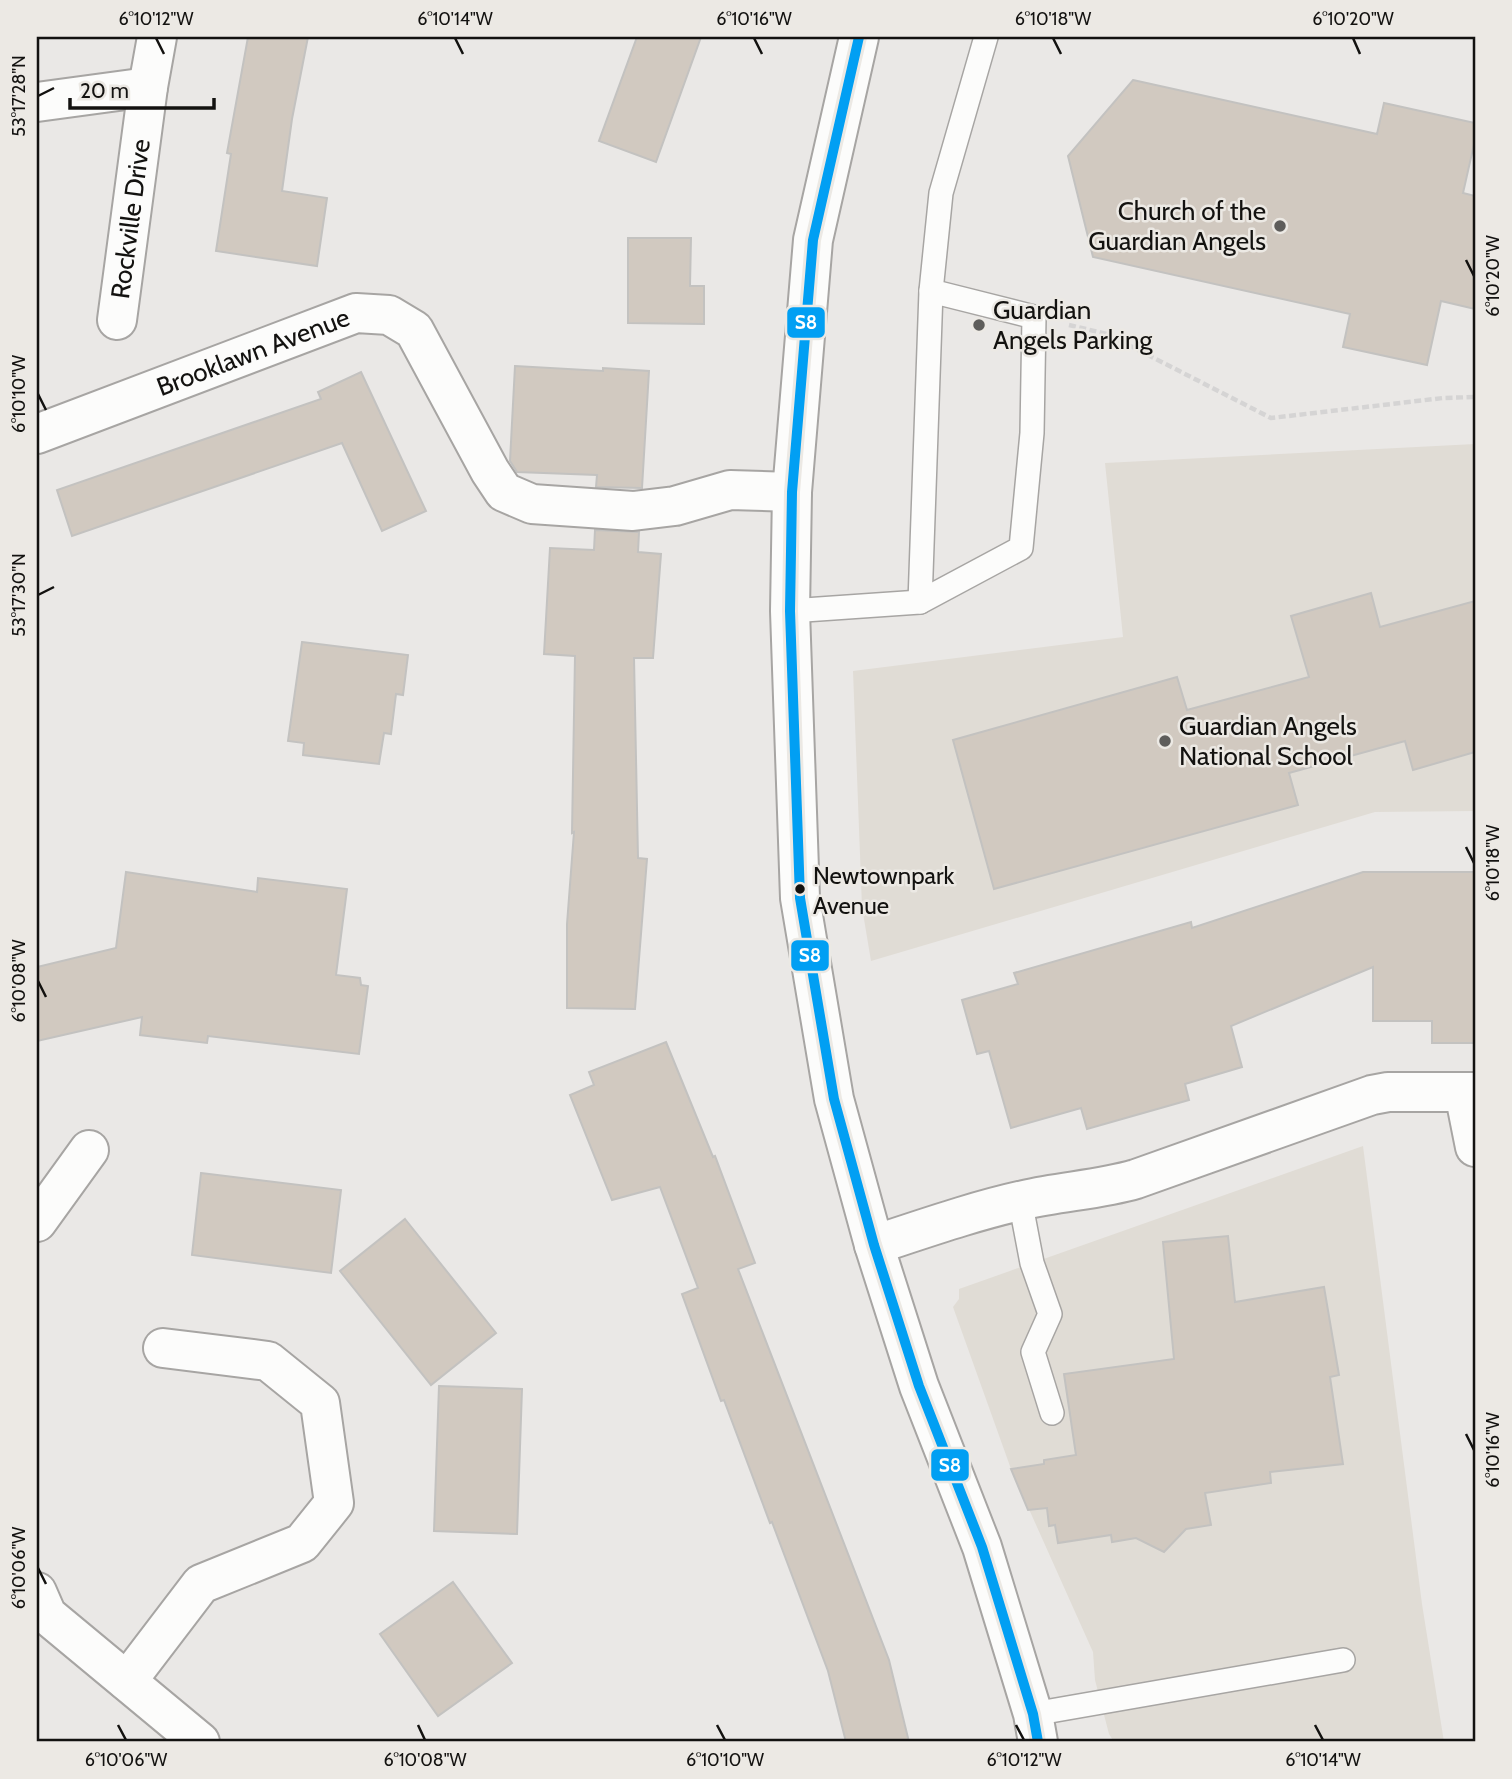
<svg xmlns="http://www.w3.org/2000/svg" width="1512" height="1779" viewBox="0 0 1512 1779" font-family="Cabin,sans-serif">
<rect width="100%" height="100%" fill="#eae8e6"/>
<g fill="#e0dcd5">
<polygon points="1475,444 1475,811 1375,812 871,961 862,907 853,671 1123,637 1105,463"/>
<polygon points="1363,1146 1422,1604 1444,1742 1114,1742 1109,1734 1095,1680 1093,1652 1011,1469 953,1307 959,1299 959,1289"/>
</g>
<g fill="#d1c9c0" stroke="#c3c2c0" stroke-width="2">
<polygon points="248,37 308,37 292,119 282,191 327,198 317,266 216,251 231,154 227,153"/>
<polygon points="637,37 701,37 656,162 599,141"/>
<polygon points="1133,80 1377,134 1384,103 1475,123 1475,140 1463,193 1475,196 1475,309 1441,301 1427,365 1343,347 1350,314 1093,257 1068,156"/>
<polygon points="628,238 691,238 690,286 704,286 704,324 628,323"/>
<polygon points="515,366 603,371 603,368 649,371 642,488 596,487 597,475 517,472 510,461"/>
<polygon points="361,372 426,511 382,531 342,443 72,536 57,490 321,399 318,392"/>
<polygon points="595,530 639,532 638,552 661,554 653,658 634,658 638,858 647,859 635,1009 567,1008 567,924 574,832 572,833 575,656 544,654 550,548 594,550"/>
<polygon points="1371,593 1380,627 1475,601 1475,752 1413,770 1405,741 1289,773 1298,805 994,889 953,740 1177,677 1187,710 1309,677 1291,616"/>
<polygon points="302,642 408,655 403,695 396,694 391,734 384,733 379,764 303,755 304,743 288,741"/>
<polygon points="126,872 257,892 258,878 347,889 336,975 360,978 361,985 368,986 359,1054 208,1036 207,1043 140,1035 142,1017 37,1041 37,967 116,948"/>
<polygon points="1363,872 1475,872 1475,1043 1432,1043 1432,1021 1373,1021 1373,967 1231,1026 1242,1067 1185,1084 1189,1100 1087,1129 1081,1108 1011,1128 989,1051 977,1054 962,1000 1018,984 1014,973 1191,922 1192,928"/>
<polygon points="666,1042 713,1157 715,1156 755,1263 738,1269 889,1660 909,1742 846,1742 828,1671 772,1522 770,1523 724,1400 721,1401 682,1294 698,1288 660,1187 612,1200 570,1095 594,1085 589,1072"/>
<polygon points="201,1173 341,1190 331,1273 192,1255"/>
<polygon points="405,1219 496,1333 431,1385 340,1271"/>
<polygon points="1228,1236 1235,1302 1324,1287 1339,1375 1330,1377 1343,1464 1270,1472 1271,1483 1205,1493 1211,1525 1186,1529 1164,1552 1136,1538 1112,1542 1111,1535 1058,1543 1055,1525 1049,1526 1047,1508 1028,1510 1011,1469 1044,1464 1044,1460 1076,1455 1064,1374 1174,1359 1163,1242"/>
<polygon points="439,1386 522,1389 517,1534 434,1531"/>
<polygon points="453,1582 512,1663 438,1716 380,1634"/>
</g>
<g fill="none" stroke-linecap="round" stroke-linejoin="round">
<g stroke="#a7a5a3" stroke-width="26">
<g id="service">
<polyline points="920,602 931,291"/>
<polyline points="790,611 920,602 1021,548 1032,433 1034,317 931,291 941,193 986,37"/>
<polyline points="1020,1200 1032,1263 1050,1314 1033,1352 1052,1413"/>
<polyline points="1033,1714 1343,1660"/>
</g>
</g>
<g stroke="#a7a5a3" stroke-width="42">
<g id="minor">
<polyline points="37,102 148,87"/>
<path id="s1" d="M117 320 148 87 157 37"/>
<path id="s2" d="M37 434 356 313 389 315 414 330 490 471 504 492 532 504 633 511 675 506 730 490 792 492"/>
<polyline points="1464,1092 1475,1147"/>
<polyline points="37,1222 89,1150"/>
<path d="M874 1245C923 1229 974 1211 1024 1200 1062 1191 1099 1190 1136 1179L1372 1095 1388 1092H1475"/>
<polyline points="37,1592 47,1615 200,1742"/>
<polyline points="127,1681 201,1584 302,1543 334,1503 320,1403 268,1361 163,1348"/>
</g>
</g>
<g stroke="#a7a5a3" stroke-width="42">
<polyline id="secondary" points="859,37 813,240 792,492 790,611 800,898 834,1099 874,1245 919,1386 982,1547 1033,1714 1038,1742"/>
</g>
<polyline stroke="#d5d4d4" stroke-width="4.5" stroke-dasharray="7 3.5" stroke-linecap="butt" points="1069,325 1107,334 1271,418 1443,398 1475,397"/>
<use href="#service" stroke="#fcfcfb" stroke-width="23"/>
<use href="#minor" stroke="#fcfcfb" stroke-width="38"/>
<use href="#secondary" stroke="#fcfcfb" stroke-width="38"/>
<g stroke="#ece9e4" stroke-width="16">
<polyline id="bus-1" points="859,37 813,240 792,492 790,611 800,898 834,1099 874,1245 919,1386 982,1547 1033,1714 1038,1742"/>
</g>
<use href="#bus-1" stroke="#019ff3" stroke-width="10"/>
</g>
<path fill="none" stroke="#131210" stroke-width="2.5" d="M156 38 164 54M455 38 463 54M754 38 762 54M1053 38 1061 54M1353 38 1360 54M38 96 54 88M1466 260 1474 276M38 394 46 410M38 595 54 587M1466 847 1474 863M38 981 46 997M1466 1434 1474 1450M38 1568 46 1584M118 1725 126 1740M418 1725 425 1740M717 1725 725 1740M1016 1725 1024 1740M1315 1725 1323 1740"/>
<g fill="#5e5d5b" stroke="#ece9e4" stroke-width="2.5">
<circle cx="1280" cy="226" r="7"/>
<circle cx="979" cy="325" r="7"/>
<circle cx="1165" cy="741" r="7"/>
</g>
<circle fill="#131210" stroke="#ece9e4" stroke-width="2.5" cx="800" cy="889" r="6"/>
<g text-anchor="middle" stroke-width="5" stroke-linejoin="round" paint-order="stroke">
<g font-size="24" fill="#131210" stroke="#ece9e4" text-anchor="start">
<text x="813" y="884">Newtownpark<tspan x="813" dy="30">Avenue</tspan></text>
</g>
<g font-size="26" fill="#131210" stroke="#ece9e4" text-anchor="start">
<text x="1266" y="220" text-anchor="end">Church of the<tspan x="1266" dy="30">Guardian Angels</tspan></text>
<text x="993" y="319">Guardian<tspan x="993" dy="30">Angels Parking</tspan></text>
<text x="1179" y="735">Guardian Angels<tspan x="1179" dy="30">National School</tspan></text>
</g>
<g font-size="26" fill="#131210" stroke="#ece9e4">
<text dy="9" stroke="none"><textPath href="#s1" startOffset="102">Rockville Drive</textPath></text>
<text dy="9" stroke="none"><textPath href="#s2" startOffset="231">Brooklawn Avenue</textPath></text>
</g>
</g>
<g stroke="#ece9e4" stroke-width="2.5">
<rect x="786" y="306" width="40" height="33" rx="7" fill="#019ff3"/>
<rect x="790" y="939" width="40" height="33" rx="7" fill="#019ff3"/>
<rect x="930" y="1448" width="40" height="34" rx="7" fill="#019ff3"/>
</g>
<g font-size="19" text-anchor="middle" font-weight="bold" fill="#fff">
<text x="806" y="329">S8</text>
<text x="810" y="962">S8</text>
<text x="950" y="1472">S8</text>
</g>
<rect width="1512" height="1779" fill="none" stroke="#ece9e4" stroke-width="77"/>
<path d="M70 98v10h144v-10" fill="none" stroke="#131210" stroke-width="3.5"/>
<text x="80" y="98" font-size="21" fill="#131210" stroke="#ece9e4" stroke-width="5" paint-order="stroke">20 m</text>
<rect x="38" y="38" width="1436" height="1702" fill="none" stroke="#131210" stroke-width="2.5"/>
<g font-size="18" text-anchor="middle" fill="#131210">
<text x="156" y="25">6°10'12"W</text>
<text x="455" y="25">6°10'14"W</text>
<text x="754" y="25">6°10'16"W</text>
<text x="1053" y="25">6°10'18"W</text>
<text x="1353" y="25">6°10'20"W</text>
<text transform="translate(19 96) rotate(-90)" y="6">53°17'28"N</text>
<text transform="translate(1493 276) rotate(-90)" y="6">6°10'20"W</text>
<text transform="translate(19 394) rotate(-90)" y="6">6°10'10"W</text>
<text transform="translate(19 595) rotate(-90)" y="6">53°17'30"N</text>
<text transform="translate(1493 863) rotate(-90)" y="6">6°10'18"W</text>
<text transform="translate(19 981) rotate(-90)" y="6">6°10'08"W</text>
<text transform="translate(1493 1450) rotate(-90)" y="6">6°10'16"W</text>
<text transform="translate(19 1568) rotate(-90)" y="6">6°10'06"W</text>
<text x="126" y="1766">6°10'06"W</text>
<text x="425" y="1766">6°10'08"W</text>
<text x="725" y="1766">6°10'10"W</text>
<text x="1024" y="1766">6°10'12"W</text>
<text x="1323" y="1766">6°10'14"W</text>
</g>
</svg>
